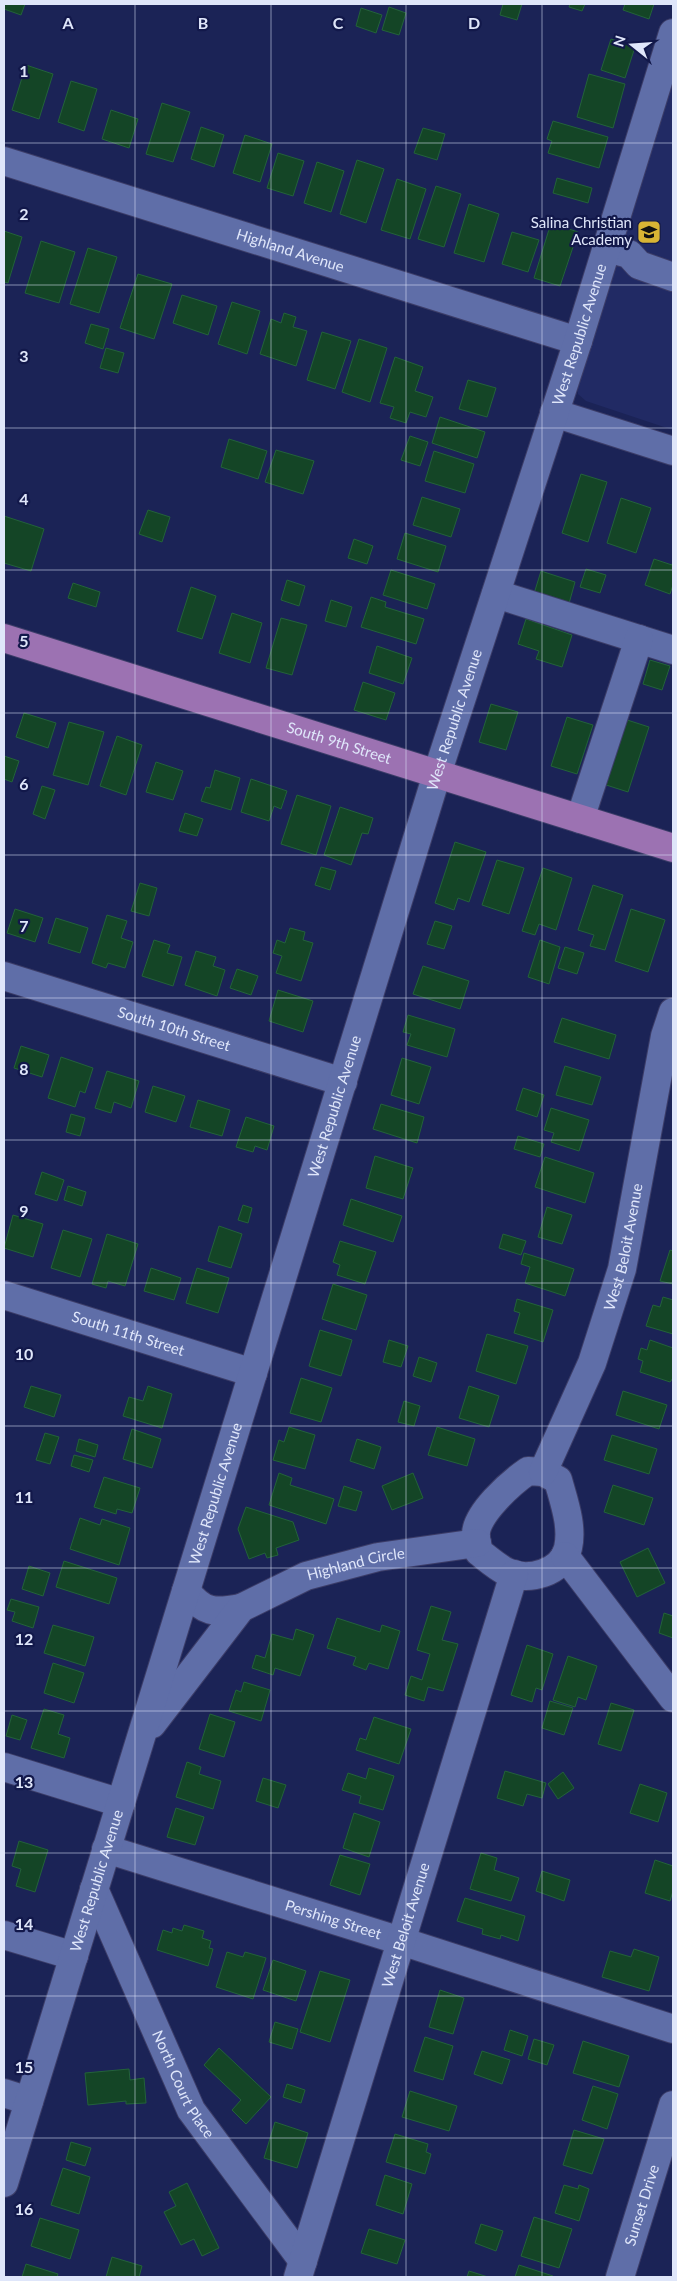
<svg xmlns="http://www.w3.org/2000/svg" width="677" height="2281" viewBox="0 0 677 2281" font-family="Lato,sans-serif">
<rect width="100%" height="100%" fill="#1b2356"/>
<polygon fill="#212a64" points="673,81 673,430 586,401 578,394 577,384"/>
<g fill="#144526" stroke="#23623a">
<polygon points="4,4 25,4 21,15 4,9"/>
<polygon points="503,4 522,4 517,20 500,15"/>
<polygon points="570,4 585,4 582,11 569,7"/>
<polygon points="625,4 654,4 649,19 623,10"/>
<polygon points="389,7 406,13 399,35 382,30"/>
<polygon points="361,8 382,15 376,33 356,26"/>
<polygon points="611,39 635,47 625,78 601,70"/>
<polygon points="26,65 53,74 39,119 12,110"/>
<polygon points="589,74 625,84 613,128 577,117"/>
<polygon points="71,81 97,89 84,131 58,122"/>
<polygon points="162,103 190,112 173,162 146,154"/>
<polygon points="111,110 138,119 129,148 102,139"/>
<polygon points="553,121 608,137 599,168 548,153 552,141 547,139"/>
<polygon points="201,127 224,135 214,167 191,159"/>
<polygon points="423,128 445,134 437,160 414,153"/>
<polygon points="245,135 272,144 260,182 233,173"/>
<polygon points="278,153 304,161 293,196 267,188"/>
<polygon points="357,160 384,169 366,223 340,214"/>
<polygon points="317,162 344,171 331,212 304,203"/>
<polygon points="557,178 592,188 588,203 553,193"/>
<polygon points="397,179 426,189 410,239 381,230"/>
<polygon points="436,186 461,194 444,247 418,239"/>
<polygon points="469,204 499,214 484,262 454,253"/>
<polygon points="551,223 578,232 560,286 534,278"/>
<polygon points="4,231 22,237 8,283 4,282"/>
<polygon points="512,232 539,240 528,272 502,264"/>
<polygon points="41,241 75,252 59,303 25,293"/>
<polygon points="88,248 117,257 99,313 70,304"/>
<polygon points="138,274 172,284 154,339 120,328"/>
<polygon points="182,295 217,306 208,335 173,323"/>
<polygon points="232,302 260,311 247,354 218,344"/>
<polygon points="284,313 296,317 293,327 307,331 296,366 260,354 271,319 281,323"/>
<polygon points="91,324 109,329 103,349 85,343"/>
<polygon points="322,332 351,341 335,389 307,380"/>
<polygon points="359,339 387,348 370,402 342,392"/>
<polygon points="106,348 124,353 118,373 100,368"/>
<polygon points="395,357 423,367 415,391 433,397 426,417 410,412 406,423 390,418 394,407 380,403"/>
<polygon points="468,380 496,388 487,417 459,409"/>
<polygon points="440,417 485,432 477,458 432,443"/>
<polygon points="410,436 428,442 420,466 401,460"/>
<polygon points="229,439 267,451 258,479 221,467"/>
<polygon points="276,450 314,461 303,494 265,482"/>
<polygon points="434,451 474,464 465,493 425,481"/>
<polygon points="581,474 607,482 588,542 562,533"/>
<polygon points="422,497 460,509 451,537 413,525"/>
<polygon points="621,498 651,508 636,553 607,543"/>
<polygon points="148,510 170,517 162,542 139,534"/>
<polygon points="4,516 44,529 31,571 4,563"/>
<polygon points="405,533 446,546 438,572 397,559"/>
<polygon points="354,539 373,546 367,564 348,558"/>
<polygon points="654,559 672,565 673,561 673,585 670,594 645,585"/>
<polygon points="586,569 606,575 600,593 580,587"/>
<polygon points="391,570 435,584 427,609 383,595"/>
<polygon points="541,571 575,582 568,607 533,597"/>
<polygon points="287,580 305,586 299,606 281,600"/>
<polygon points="73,583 100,592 96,607 68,598"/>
<polygon points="191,587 216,596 202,639 177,631"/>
<polygon points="371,597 386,602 385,607 424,619 416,644 361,627"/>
<polygon points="331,600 352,607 346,627 325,621"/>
<polygon points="232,613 262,623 250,663 219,653"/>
<polygon points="281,618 307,625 292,675 266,668"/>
<polygon points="526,619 572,635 562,667 536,659 539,651 518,644"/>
<polygon points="377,646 412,658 403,684 369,673"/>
<polygon points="650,660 670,666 662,690 643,684"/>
<polygon points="363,682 395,693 386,720 354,710"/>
<polygon points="491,704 518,712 506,750 479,742"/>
<polygon points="24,713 56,723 48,748 16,737"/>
<polygon points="567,717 593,725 577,774 551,766"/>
<polygon points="621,718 649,727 628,792 600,783"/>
<polygon points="69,722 104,732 88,785 53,775"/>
<polygon points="117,736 142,745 126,795 100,786"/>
<polygon points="4,756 19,761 12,782 4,779"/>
<polygon points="156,762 183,771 173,800 146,792"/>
<polygon points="215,770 240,778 231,810 201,801 206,787 210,788"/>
<polygon points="251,779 287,791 281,809 274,806 269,821 241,812"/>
<polygon points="42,786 55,790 45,819 33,814"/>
<polygon points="297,795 331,806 316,855 281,844"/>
<polygon points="340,807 373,818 368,834 362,833 351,865 324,855"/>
<polygon points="185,813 203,819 197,836 179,831"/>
<polygon points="455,842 486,852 469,902 458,898 454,910 435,903"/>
<polygon points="497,860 524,868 509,914 482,905"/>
<polygon points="321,867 336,871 330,890 315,885"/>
<polygon points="543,868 572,878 556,930 539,924 535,935 522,931"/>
<polygon points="140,883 157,888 149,916 131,911"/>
<polygon points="593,885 623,895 605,950 590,946 594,935 578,930"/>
<polygon points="15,909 43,918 35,942 7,933"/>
<polygon points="631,909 665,920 648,972 615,961"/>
<polygon points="107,915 127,921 121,938 133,942 125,968 108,963 106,968 92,963"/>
<polygon points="56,918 88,928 80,953 48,943"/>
<polygon points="435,921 452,926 444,949 427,944"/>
<polygon points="290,928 305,932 303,940 313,943 301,981 276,973 282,956 273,953 277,940 285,943"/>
<polygon points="154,940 170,945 167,953 182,957 173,986 142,976"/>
<polygon points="540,940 560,947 549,984 528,977"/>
<polygon points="565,947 584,953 577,974 558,968"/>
<polygon points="196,951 216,957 213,966 225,970 217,996 185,985"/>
<polygon points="423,966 469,981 460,1009 413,994"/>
<polygon points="237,969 258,976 251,995 230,988"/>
<polygon points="278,990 313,1001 303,1032 269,1021"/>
<polygon points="408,1015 455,1029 447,1057 407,1045 411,1034 403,1032"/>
<polygon points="562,1018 616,1035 609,1059 554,1042"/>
<polygon points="21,1046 49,1055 42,1077 14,1068"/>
<polygon points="61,1057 93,1068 85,1093 80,1091 75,1107 48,1098"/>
<polygon points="402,1058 431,1067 419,1104 391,1095"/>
<polygon points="565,1066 601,1077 592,1105 556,1095"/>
<polygon points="107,1071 139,1081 131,1108 114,1102 111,1113 95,1108"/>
<polygon points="153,1086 185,1096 176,1122 145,1112"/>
<polygon points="523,1088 544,1095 537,1117 516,1110"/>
<polygon points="198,1100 230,1110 222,1136 190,1127"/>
<polygon points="381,1104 424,1117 417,1143 373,1129"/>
<polygon points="551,1108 589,1120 579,1151 551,1142 554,1133 544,1130"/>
<polygon points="71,1114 85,1118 80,1136 66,1132"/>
<polygon points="246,1117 274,1126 267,1150 255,1146 253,1152 236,1147"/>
<polygon points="518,1136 544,1144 540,1157 514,1149"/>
<polygon points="375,1156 413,1168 403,1199 366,1188"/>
<polygon points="545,1157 594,1173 585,1203 535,1187"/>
<polygon points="42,1172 64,1180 57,1201 35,1194"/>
<polygon points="68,1186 86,1192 82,1206 64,1200"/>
<polygon points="351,1199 402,1216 393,1242 343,1225"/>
<polygon points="243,1205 252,1208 248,1223 238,1220"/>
<polygon points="547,1207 572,1215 562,1244 538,1237"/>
<polygon points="13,1215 43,1224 33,1257 4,1248"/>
<polygon points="219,1226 242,1234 231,1268 208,1261"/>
<polygon points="63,1230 92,1239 80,1277 51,1268"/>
<polygon points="107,1234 138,1244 125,1286 108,1281 106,1288 92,1284"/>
<polygon points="503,1234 526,1241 521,1255 499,1248"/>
<polygon points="340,1241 376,1252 365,1284 337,1275 340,1265 333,1262"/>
<polygon points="670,1250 673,1251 673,1284 660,1281"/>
<polygon points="524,1253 574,1269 565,1296 525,1283 530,1267 521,1264"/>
<polygon points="151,1268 181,1278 174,1300 144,1291"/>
<polygon points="197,1268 229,1278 218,1313 186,1303"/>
<polygon points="333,1284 367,1295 356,1330 322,1319"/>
<polygon points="663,1297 673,1300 673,1334 646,1326 653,1305 660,1307"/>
<polygon points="517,1299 553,1310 543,1342 514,1333 520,1313 514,1311"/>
<polygon points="320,1330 352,1340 341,1376 309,1366"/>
<polygon points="487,1334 528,1346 516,1384 476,1371"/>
<polygon points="389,1340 408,1346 401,1367 383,1362"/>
<polygon points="650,1340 673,1348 673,1378 670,1382 640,1372 643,1361 638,1359 641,1348 647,1350"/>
<polygon points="419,1357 437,1363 431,1382 413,1376"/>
<polygon points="301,1378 332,1388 321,1422 290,1413"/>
<polygon points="31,1386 61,1395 54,1417 24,1407"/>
<polygon points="148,1386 172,1394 162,1428 123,1416 129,1397 143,1401"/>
<polygon points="469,1386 499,1396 489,1427 459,1418"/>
<polygon points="623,1391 667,1405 659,1429 616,1415"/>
<polygon points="404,1401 420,1406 414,1426 398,1422"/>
<polygon points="289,1427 315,1435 305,1469 273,1460 279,1440 284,1442"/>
<polygon points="437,1427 475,1439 467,1466 428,1455"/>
<polygon points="132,1429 161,1439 152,1468 123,1459"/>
<polygon points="45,1433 59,1437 50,1464 36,1460"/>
<polygon points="612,1435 657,1449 649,1474 604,1460"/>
<polygon points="79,1439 98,1445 95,1457 76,1451"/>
<polygon points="357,1439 381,1447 374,1469 350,1461"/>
<polygon points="74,1455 93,1460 89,1472 71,1466"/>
<polygon points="279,1473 292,1478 290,1485 334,1499 326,1524 269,1505"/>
<polygon points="413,1473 423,1498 392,1510 382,1486"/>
<polygon points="104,1477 140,1488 132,1513 117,1509 116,1514 94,1507"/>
<polygon points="613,1485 653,1498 644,1525 604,1512"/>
<polygon points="344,1486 362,1492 356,1511 338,1506"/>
<polygon points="246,1507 293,1522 299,1540 276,1548 278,1555 267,1558 265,1553 249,1559 238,1529"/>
<polygon points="80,1518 100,1525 102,1519 130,1528 119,1565 70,1549"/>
<polygon points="648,1548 665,1583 637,1597 620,1562"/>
<polygon points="64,1561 117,1578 109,1604 56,1587"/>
<polygon points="29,1566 50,1573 43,1596 22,1589"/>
<polygon points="11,1599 39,1607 33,1628 12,1621 15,1612 7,1610"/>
<polygon points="431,1606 451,1612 442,1640 458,1644 443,1691 428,1687 424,1701 405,1695 411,1676 422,1680 430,1654 417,1650"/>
<polygon points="664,1613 673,1616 673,1638 659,1633"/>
<polygon points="337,1618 380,1632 382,1625 400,1631 388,1669 369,1663 366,1670 353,1665 356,1657 327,1648"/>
<polygon points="53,1625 94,1637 85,1666 44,1653"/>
<polygon points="296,1629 314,1635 300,1676 275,1668 273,1675 252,1668 256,1655 265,1658 272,1634 293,1640"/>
<polygon points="527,1645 553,1654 542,1690 536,1688 532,1702 511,1695"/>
<polygon points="568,1656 597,1666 586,1700 578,1697 575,1707 553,1700"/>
<polygon points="53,1663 84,1673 74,1703 44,1693"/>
<polygon points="244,1682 270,1690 261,1721 229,1711 236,1690 241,1692"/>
<polygon points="550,1701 573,1708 564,1735 542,1728"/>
<polygon points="611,1703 634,1710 621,1751 598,1744"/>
<polygon points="44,1709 64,1715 58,1734 70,1738 64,1758 31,1748"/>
<polygon points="210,1714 235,1722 224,1757 199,1749"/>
<polygon points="12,1715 27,1720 20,1740 6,1736"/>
<polygon points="374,1717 411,1729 399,1764 356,1750 360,1738 366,1740"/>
<polygon points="187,1762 201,1767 199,1774 221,1781 213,1809 176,1797"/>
<polygon points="369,1768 394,1776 383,1810 359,1803 361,1796 342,1790 348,1773 366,1779"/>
<polygon points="505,1771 546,1783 542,1798 527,1794 523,1806 497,1798"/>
<polygon points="563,1772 574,1788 558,1799 548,1784"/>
<polygon points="263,1778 286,1785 278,1808 256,1801"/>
<polygon points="640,1784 667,1793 658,1822 630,1813"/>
<polygon points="176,1808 204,1817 195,1845 167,1837"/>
<polygon points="354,1813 380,1822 369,1857 343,1848"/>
<polygon points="19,1841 48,1850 35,1892 16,1886 21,1869 12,1866"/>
<polygon points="481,1853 497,1858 494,1870 519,1878 511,1901 470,1889"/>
<polygon points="340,1855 370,1864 360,1895 330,1885"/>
<polygon points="655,1860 673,1866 673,1891 670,1901 645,1893"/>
<polygon points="542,1871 570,1880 564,1901 536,1891"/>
<polygon points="465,1898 525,1916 518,1941 501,1935 500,1939 482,1934 483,1929 457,1921"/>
<polygon points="184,1925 204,1931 202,1938 211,1941 209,1948 213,1949 208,1966 157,1950 163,1930 172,1933 173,1928 182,1931"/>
<polygon points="634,1949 659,1957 649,1991 602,1977 610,1951 631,1957"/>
<polygon points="227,1952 243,1957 245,1952 266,1958 253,1999 216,1987"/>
<polygon points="273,1960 306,1971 296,2001 263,1990"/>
<polygon points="320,1971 350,1980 330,2042 300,2032"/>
<polygon points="440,1990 464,1998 453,2034 429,2027"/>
<polygon points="275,2022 298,2029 292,2049 269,2042"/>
<polygon points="510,2030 528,2036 522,2056 504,2050"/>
<polygon points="425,2037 453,2046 443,2080 414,2071"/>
<polygon points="534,2039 554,2045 547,2065 528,2059"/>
<polygon points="583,2041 629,2056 619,2087 573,2073"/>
<polygon points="219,2048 271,2097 246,2124 232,2110 241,2100 204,2065"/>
<polygon points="482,2051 510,2060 502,2084 474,2074"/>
<polygon points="129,2069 130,2080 144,2078 146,2103 126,2104 126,2101 88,2105 85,2073"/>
<polygon points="287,2084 305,2090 301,2103 283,2097"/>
<polygon points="593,2086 618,2094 607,2129 582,2120"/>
<polygon points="410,2091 457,2106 449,2131 402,2117"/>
<polygon points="275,2122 308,2133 297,2168 264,2158"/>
<polygon points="574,2130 604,2139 592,2174 563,2165"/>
<polygon points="395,2134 428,2144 426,2152 431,2154 425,2174 386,2162"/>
<polygon points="71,2142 91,2148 85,2166 66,2160"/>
<polygon points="63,2168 90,2177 79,2214 51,2205"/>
<polygon points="385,2175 412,2184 403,2214 376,2205"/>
<polygon points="187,2183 219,2248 202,2256 194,2239 181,2245 164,2212 176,2206 169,2192"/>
<polygon points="564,2185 578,2189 579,2185 589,2189 579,2221 555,2213"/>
<polygon points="534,2217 572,2229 559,2268 521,2256"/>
<polygon points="40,2218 79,2230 70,2259 31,2246"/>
<polygon points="481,2224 503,2231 496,2251 475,2243"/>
<polygon points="369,2229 405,2240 397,2264 361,2253"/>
<polygon points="112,2257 142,2266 139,2277 106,2277"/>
<polygon points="26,2264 58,2274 57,2277 22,2277"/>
<polygon points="519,2265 553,2276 553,2277 515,2277"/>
<polygon points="469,2271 488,2277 467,2277"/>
</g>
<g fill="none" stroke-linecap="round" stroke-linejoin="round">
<g stroke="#3c3d68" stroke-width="30">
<g id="minor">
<path id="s1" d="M4 161 578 341"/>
<polyline points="606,248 629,254 639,265 673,277"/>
<polyline points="554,413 673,451"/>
<polyline points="496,594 673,650"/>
<polyline points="580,819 639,639"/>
<path id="s2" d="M4 976 343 1082"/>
<path id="s3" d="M4 1295 253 1373"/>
<path d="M528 1471 543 1472 558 1480C564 1502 573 1526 568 1548 562 1573 528 1582 507 1572 497 1567 488 1559 479 1552 478 1547 476 1541 476 1536 474 1515 512 1482 528 1471Z"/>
<path id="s4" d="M543 1472 592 1363 622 1269 665 1036 673 1012"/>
<polyline points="565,1556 673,1698"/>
<path d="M186 1591C204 1613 214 1613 241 1608"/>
<path id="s5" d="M152 1724 241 1608 306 1576 378 1557 477 1543"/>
<polyline points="4,1767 121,1803"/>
<path id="s6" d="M106 1849 401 1941 673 2029"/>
<path id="s7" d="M94 1889 191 2110 303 2261"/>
<polyline points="4,1935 74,1956"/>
<polyline points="4,2093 29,2101"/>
<path id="s8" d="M4 2183 437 774 578 341 673 33"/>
<path id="s9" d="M298 2277 514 1574"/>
<path id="s10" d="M620 2277 673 2105"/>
</g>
</g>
<g stroke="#3c3d68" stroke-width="30">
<g id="major">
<path id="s11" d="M4 638 673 848"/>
</g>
</g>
<use href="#minor" stroke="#5f6ea8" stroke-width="28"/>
<use href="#major" stroke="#9c72b2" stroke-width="28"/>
</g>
<path fill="none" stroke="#dfe6fa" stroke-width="1" stroke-opacity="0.55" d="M135 4V2277M271 4V2277M406 4V2277M542 4V2277M4 143H673M4 285H673M4 428H673M4 570H673M4 713H673M4 855H673M4 998H673M4 1140H673M4 1283H673M4 1426H673M4 1568H673M4 1711H673M4 1853H673M4 1996H673M4 2138H673"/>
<defs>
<g id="school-square" transform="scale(1.25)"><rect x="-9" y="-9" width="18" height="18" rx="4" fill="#d8b434" stroke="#12184a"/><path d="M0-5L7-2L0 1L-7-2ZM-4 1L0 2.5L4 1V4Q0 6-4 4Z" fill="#111"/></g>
</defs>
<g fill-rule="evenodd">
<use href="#school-square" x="649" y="232"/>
</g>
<g text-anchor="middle" stroke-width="4.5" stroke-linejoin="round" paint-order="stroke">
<g font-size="15" fill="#dfe6fa" stroke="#12184a" text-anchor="end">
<text x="632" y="228">Salina Christian<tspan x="632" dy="17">Academy</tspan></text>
</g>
<g font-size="15" fill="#dfe6fa" stroke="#12184a">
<text dy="5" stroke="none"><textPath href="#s1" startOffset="300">Highland Avenue</textPath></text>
<text dy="5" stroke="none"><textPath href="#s8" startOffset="1936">West Republic Avenue</textPath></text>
<text dy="5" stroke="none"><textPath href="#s8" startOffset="1531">West Republic Avenue</textPath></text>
<text dy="5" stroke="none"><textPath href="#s11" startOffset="351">South 9th Street</textPath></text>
<text dy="5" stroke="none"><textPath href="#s2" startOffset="178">South 10th Street</textPath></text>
<text dy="5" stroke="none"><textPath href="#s8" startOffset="1126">West Republic Avenue</textPath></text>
<text dy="5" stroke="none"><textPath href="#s4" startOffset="240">West Beloit Avenue</textPath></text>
<text dy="5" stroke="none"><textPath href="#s3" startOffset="130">South 11th Street</textPath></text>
<text dy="5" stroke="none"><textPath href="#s8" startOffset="721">West Republic Avenue</textPath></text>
<text dy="5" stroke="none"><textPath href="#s5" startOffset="270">Highland Circle</textPath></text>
<text dy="5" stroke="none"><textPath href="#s8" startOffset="316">West Republic Avenue</textPath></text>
<text dy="5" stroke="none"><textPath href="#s6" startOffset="238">Pershing Street</textPath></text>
<text dy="5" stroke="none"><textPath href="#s9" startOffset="368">West Beloit Avenue</textPath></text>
<text dy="5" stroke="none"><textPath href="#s7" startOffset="215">North Court Place</textPath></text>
<text dy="5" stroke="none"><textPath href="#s10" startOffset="75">Sunset Drive</textPath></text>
</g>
</g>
<g font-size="16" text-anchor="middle" font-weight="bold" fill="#dfe6fa" stroke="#12184a" stroke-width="4.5" stroke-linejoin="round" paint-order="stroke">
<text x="68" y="29">A</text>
<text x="203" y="29">B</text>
<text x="338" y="29">C</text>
<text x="474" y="29">D</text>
<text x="24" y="77">1</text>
<text x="24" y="220">2</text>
<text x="24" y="362">3</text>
<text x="24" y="505">4</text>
<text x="24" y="647">5</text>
<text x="24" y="790">6</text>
<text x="24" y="932">7</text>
<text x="24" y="1075">8</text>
<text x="24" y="1217">9</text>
<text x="24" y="1360">10</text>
<text x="24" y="1503">11</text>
<text x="24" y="1645">12</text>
<text x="24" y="1788">13</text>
<text x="24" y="1930">14</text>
<text x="24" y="2073">15</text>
<text x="24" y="2215">16</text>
</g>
<rect width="677" height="2281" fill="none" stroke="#dfe6fa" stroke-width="10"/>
<g transform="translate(632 45) rotate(287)" stroke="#12184a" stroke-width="4" paint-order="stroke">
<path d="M0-4L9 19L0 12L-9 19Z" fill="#dfe6fa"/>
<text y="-8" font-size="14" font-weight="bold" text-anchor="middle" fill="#dfe6fa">N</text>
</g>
</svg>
